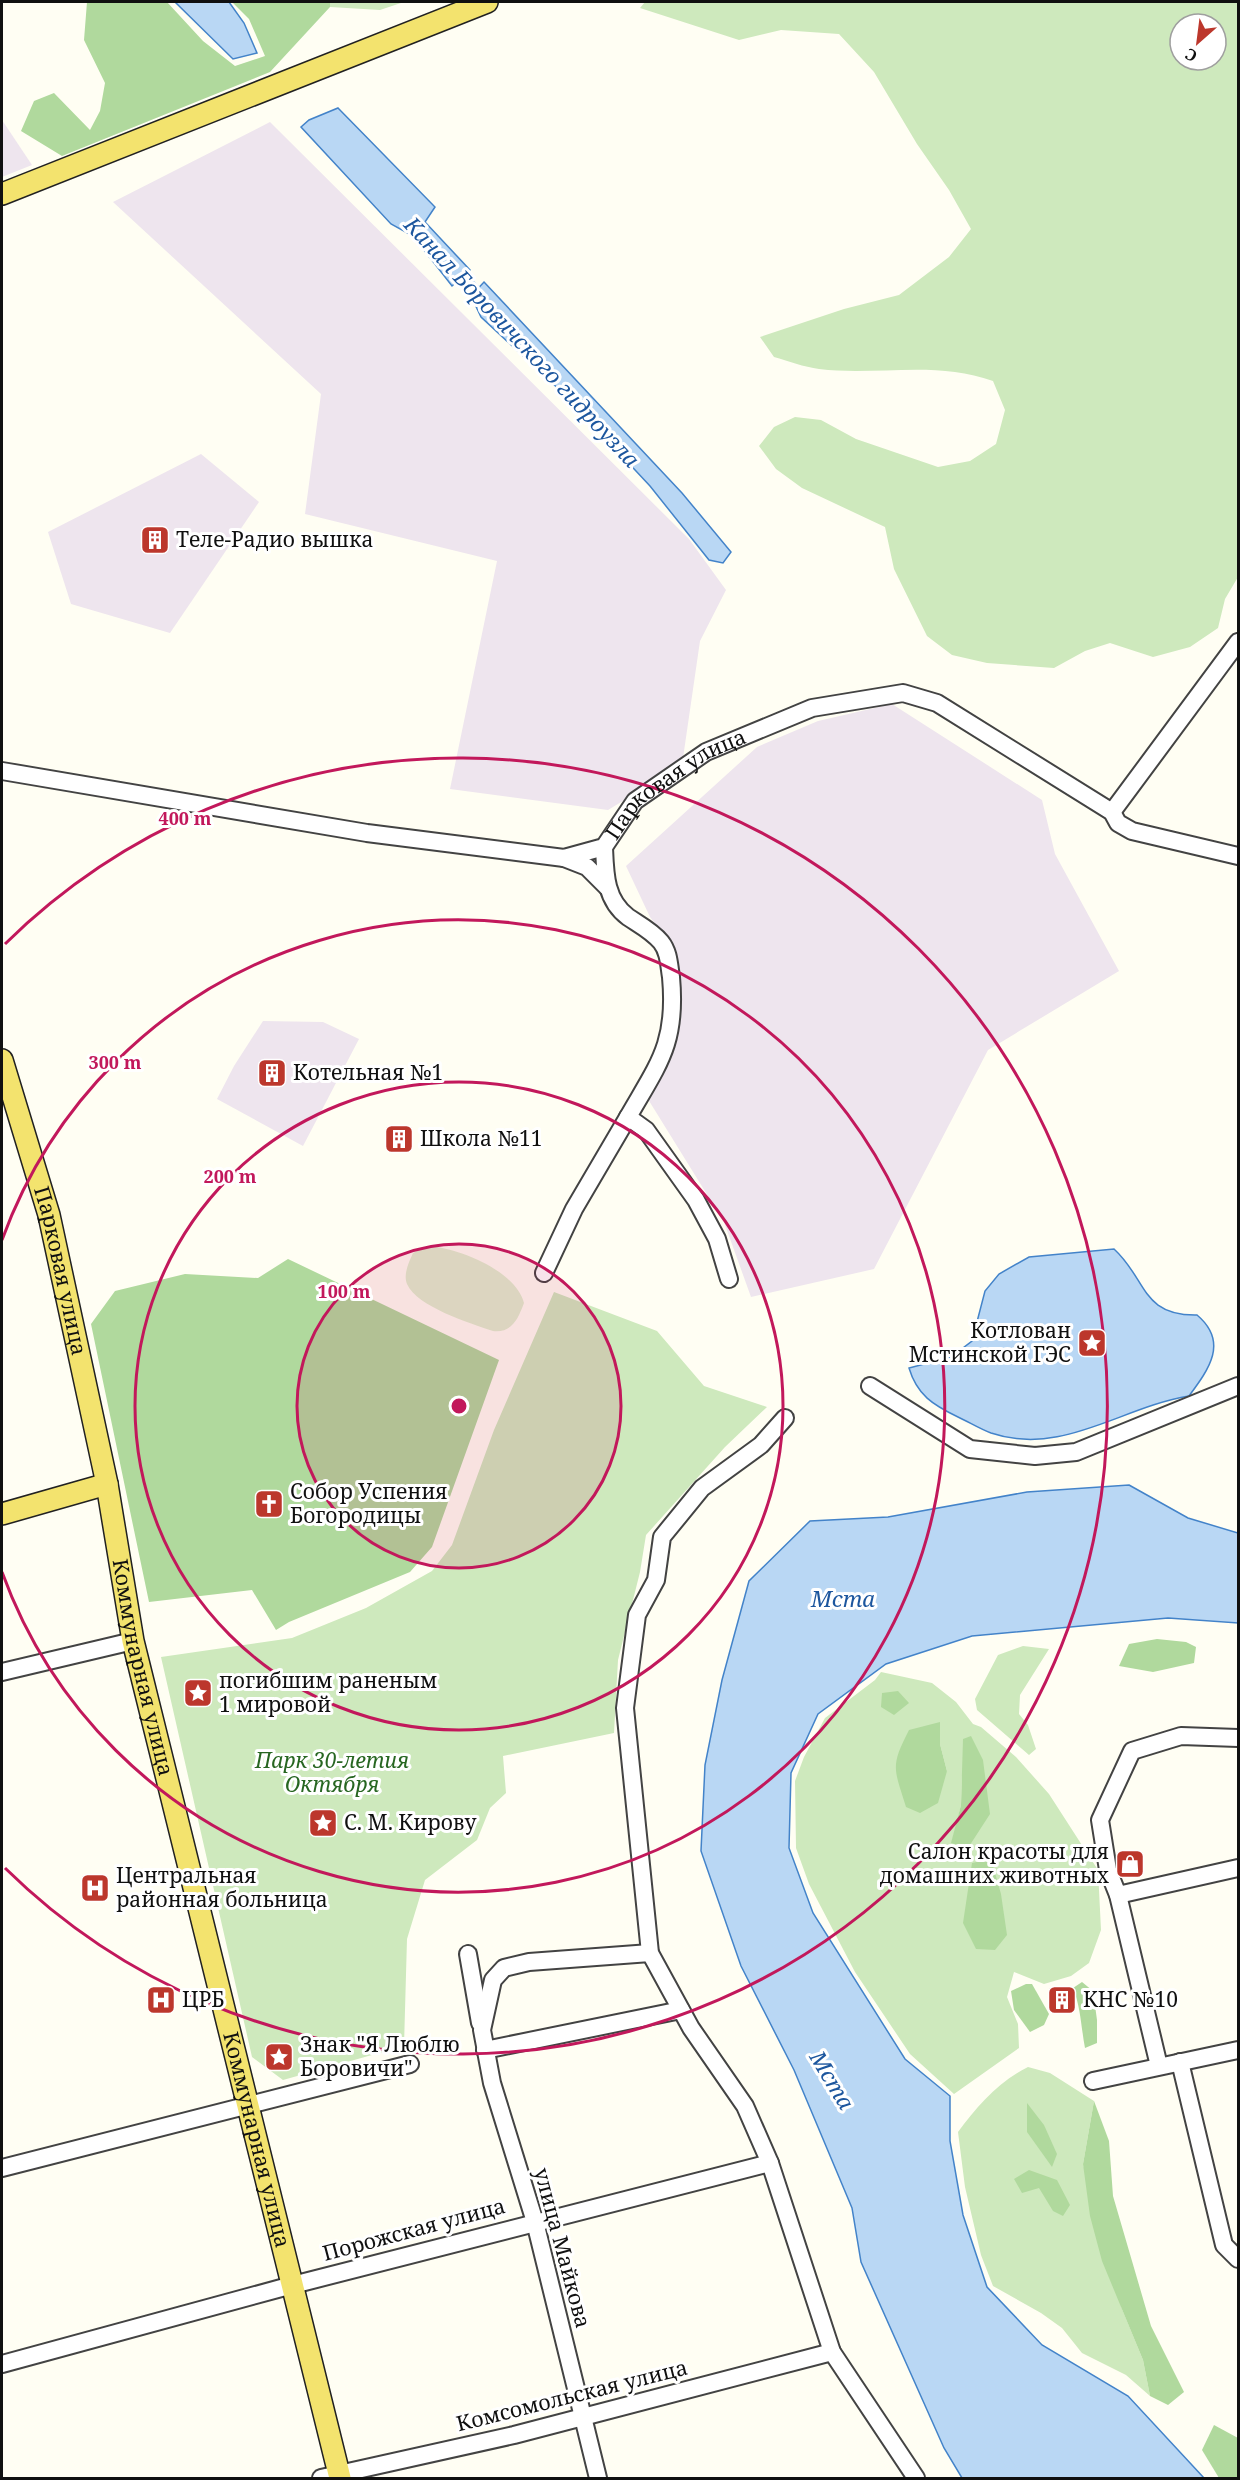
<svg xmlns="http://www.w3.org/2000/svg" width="1240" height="2480" viewBox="0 0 1240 2480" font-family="'Noto Serif',serif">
<rect width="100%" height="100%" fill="#fffef3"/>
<g fill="#eee5ee">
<polygon points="2,120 32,165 2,177"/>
<polygon points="270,122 689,539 726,590 700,641 682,765 608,810 450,789 497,561 305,514 321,394 113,202"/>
<polygon points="201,454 259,502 170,633 71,604 48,532"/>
<polygon points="892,704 1042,800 1055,854 1119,971 988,1050 874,1269 751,1297 724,1222 638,1083 673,1031 668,941 650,917 626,866 757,747 818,721"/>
<polygon points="263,1021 323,1022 359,1039 303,1146 217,1099 234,1066"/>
</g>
<g fill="#cee9bd" fill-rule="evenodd">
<polygon points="330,2 404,2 380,10 330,7"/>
<path d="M645 2H1238V577L1225 599 1218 628 1190 647 1153 657 1110 643 1085 651 1054 668 987 663 952 655 927 636 894 569 885 527 802 488 776 469 759 446 774 427 795 417 821 420 856 439 938 467 970 461 996 444 1005 410 993 381C936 360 877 376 819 369 804 367 788 361 774 357L760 337 844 309 899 295 949 257 971 229 949 190 917 144 874 72 839 34 781 30 739 40 640 8ZM1180 24H1216V60H1180Z"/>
<polygon points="554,1292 657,1331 704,1386 767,1407 725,1447 646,1535 640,1572 618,1660 614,1733 503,1756 506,1793 490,1808 477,1840 425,1880 407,1939 404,2046 283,2080 252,2057 161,1657 292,1638 366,1608 432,1571 452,1545 494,1430"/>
<polygon points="1023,1646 1049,1649 1020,1695 1019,1714 1028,1725 1036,1749 1029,1755 977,1710 975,1699 998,1655"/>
<path d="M881 1672 932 1683 956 1702 973 1724 981 1727 1016 1757 1049 1794 1098 1870 1101 1930 1089 1963 1071 1976 1044 1984 1014 1972 1007 1997 1018 2024 1019 2048 954 2094 910 2054 855 1972 809 1884 796 1848 795 1781 804 1757 825 1718 875 1680ZM940 1744 947 1771 906 1807ZM962 1775 968 1848 952 1842 961 1805Z"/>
<path d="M1028 2067 1050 2073 1094 2101 1083 2164 1122 2309 1143 2360 1150 2396 1126 2375 1082 2353 1062 2328 1041 2313 993 2286 981 2255 965 2187 958 2132C977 2106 999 2081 1028 2067Z"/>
</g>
<g fill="#b0d99d">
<polygon points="87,2 167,2 203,41 235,66 265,56 249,19 232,2 330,2 330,7 270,72 62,156 21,131 34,101 54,93 90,130 100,111 105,83 84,40"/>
<polygon points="288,1259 499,1360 432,1547 410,1572 289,1622 276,1630 252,1590 149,1602 91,1324 115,1291 185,1274 258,1278"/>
<polygon points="1157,1639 1186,1642 1196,1647 1194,1663 1153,1672 1119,1666 1129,1644"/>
<polygon points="898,1691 909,1703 894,1715 881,1707 882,1693"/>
<path d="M940 1722V1744L947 1771 938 1803 920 1813 906 1807C894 1768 890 1767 909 1730Z"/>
<polygon points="971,1736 983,1760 990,1814 968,1848 951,1843 961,1805 963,1739"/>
<polygon points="991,1859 1001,1894 1007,1935 995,1950 976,1949 963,1923 972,1863"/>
<path d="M1082 1982 1093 1991 1097 2020V2043L1085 2048C1081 2027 1081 2008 1073 1988Z"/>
<polygon points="1026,1984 1032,1984 1049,2014 1044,2025 1030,2032 1014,2010 1011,1991"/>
<polygon points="1094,2101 1109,2141 1113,2196 1151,2326 1184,2392 1168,2405 1150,2396 1143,2360 1102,2261 1090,2216 1083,2164"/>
<polygon points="1027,2103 1044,2125 1057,2154 1052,2167 1027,2132"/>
<polygon points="1029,2170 1057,2180 1070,2205 1063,2216 1053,2211 1039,2188 1022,2193 1014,2179"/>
<polygon points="1214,2425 1238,2438 1238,2478 1219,2478 1202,2450"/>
</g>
<path fill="#e0f0ce" d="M428 1246C459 1248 516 1271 524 1303 518 1319 512 1333 493 1331 470 1323 417 1307 407 1284 403 1274 409 1262 413 1253Z"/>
<g fill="#b9d7f4" stroke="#4383c9" stroke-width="1.5">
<polygon points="175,2 229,2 244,23 257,53 233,59"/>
<polygon points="338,108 435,207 425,222 470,270 452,286 413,236 391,224 301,127 309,120"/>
<polygon points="484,282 682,493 731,552 723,563 709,560 650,486 564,394 481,317 471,296"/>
<path d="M1114 1249C1147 1279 1141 1316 1197 1315 1229 1342 1209 1369 1189 1396 1121 1407 1062 1457 991 1433 980 1429 969 1422 958 1417 933 1405 917 1395 909 1368L951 1357 972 1341 985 1291 999 1274 1029 1257Z"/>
<polygon points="1129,1485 1188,1518 1238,1533 1238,1623 1168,1618 972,1636 886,1664 818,1714 791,1773 789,1848 813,1913 905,2059 950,2096 950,2141 963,2215 987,2287 1042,2345 1128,2396 1204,2478 962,2478 944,2448 861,2262 852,2208 794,2070 741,1966 701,1851 705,1765 722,1680 749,1581 810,1521 888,1517 1027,1492"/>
</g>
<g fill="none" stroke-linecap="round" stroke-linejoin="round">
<polyline stroke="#b9d7f4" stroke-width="12" points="453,267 486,302"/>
<g stroke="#434343" stroke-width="20">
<g id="minor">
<path id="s1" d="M2 771 367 833 564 858 604 847 635 801 706 752 812 708 903 693 937 703 1112 812 1118 823 1132 831 1238 856"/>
<polyline points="1112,812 1238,642"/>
<path d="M604 847C605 873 605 900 628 917 640 925 652 931 661 942 669 952 669 965 671 977 677 1043 659 1063 628 1117L646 1130 696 1200 717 1239 729 1279"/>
<polyline points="564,858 587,867 607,887"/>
<polyline points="544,1273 574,1209 628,1117"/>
<polyline points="870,1386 970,1449 1035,1456 1076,1452 1238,1386"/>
<polyline points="785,1418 761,1445 702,1488 662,1537 656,1580 637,1615 625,1708 650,1953 691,2028 745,2106 770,2163 832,2352 916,2478"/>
<polyline points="2,1672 133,1641"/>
<polyline points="1118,1895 1238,1868"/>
<polyline points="468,1954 480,2023"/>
<polyline points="485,2050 681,2010"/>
<polyline points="1180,2062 1224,2245 1238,2259"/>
<polyline points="1159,2066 1118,1895 1108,1870 1100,1820 1132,1751 1181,1736 1238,1738"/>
<polyline points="1093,2081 1238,2050"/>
<polyline points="2,2168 410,2064"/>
<polyline points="2,2364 285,2287 770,2163"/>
<polyline points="321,2478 514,2435 832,2352"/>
<polyline points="598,2478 535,2222 492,2083 482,2030 493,1980 504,1968 529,1962 650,1953"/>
</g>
</g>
<g stroke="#212121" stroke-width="24">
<g id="major">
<polyline points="2,194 487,2"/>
<path id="s2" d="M2 1060 49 1215 107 1484 133 1641 340 2478"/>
<polyline points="2,1514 107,1484"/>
</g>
</g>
<use href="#minor" stroke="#fff" stroke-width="16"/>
<use href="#major" stroke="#f3e36e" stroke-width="21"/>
</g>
<circle cx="459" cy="1406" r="162" fill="#c2185b" fill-opacity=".12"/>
<g fill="none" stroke="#c2185b" stroke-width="3">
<circle cx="459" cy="1406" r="162"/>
<circle cx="459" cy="1406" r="324"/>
<path d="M2 1240A486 486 0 1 1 2 1572"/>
<path d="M5 944A648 648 0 1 1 5 1868"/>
</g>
<defs>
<g id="building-square" transform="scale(1.5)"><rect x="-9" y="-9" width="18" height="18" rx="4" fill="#bc372c" stroke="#fff"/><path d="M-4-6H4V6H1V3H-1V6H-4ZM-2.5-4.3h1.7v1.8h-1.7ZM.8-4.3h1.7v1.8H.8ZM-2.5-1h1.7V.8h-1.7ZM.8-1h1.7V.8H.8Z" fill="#fff"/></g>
<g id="sight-square" transform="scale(1.5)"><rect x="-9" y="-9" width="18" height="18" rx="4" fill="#bc372c" stroke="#fff"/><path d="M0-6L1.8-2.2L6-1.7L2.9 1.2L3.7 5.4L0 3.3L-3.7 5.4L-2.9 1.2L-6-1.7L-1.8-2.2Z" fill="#fff"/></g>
<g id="church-square" transform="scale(1.5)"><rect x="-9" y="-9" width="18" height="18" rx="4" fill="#bc372c" stroke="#fff"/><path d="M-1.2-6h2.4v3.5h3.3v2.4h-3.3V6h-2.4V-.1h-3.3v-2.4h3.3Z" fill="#fff"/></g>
<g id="shop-square" transform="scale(1.5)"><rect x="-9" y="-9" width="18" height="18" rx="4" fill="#bc372c" stroke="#fff"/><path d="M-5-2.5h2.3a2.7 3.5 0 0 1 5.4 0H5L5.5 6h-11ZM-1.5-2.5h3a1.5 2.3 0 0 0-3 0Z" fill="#fff"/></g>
<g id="hospital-square" transform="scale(1.5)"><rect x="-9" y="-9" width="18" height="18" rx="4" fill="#bc372c" stroke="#fff"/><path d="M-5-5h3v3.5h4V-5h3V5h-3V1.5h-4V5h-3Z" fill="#fff"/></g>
</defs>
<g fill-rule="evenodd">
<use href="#building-square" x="155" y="540"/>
<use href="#building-square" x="272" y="1073"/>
<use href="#building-square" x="399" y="1139"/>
<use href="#sight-square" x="1092" y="1343"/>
<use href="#church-square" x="269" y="1504"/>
<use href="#sight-square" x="198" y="1693"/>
<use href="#sight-square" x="323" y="1823"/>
<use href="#shop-square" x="1130" y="1864"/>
<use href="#hospital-square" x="95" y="1888"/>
<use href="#hospital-square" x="161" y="2000"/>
<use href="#building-square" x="1062" y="2000"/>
<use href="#sight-square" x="279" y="2057"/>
</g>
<g text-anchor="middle" stroke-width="6" stroke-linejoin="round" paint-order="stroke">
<g font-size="21" fill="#101010" stroke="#fff" text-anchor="start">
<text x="176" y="547">Теле-Радио вышка</text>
<text x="293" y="1080">Котельная №1</text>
<text x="420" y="1146">Школа №11</text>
<text x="1071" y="1338" text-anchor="end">Котлован<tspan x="1071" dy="24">Мстинской ГЭС</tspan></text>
<text x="290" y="1499">Собор Успения<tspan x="290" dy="24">Богородицы</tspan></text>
<text x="219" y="1688">погибшим раненым<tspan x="219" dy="24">1 мировой</tspan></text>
<text x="344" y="1830">С. М. Кирову</text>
<text x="1109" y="1859" text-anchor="end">Салон красоты для<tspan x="1109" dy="24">домашних животных</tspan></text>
<text x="116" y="1883">Центральная<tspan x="116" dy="24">районная больница</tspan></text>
<text x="182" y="2007">ЦРБ</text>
<text x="1083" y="2007">КНС №10</text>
<text x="300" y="2052">Знак "Я Люблю<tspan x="300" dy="24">Боровичи"</tspan></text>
</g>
<g font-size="21" fill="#101010" stroke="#fff">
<text dy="7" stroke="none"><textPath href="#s1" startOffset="708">Парковая улица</textPath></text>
<text dy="7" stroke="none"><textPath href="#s2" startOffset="219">Парковая улица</textPath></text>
<text dy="7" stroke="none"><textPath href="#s2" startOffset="624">Коммунарная улица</textPath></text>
<text dy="7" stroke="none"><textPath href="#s2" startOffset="1110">Коммунарная улица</textPath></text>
<text transform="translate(414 2230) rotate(-15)" y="7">Порожская улица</text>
<text transform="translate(562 2248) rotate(75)" y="7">улица Майкова</text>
<text transform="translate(572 2396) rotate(-14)" y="7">Комсомольская улица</text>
</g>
<g font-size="21" font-style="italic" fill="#276621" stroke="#fff">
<text x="332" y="1768">Парк 30-летия<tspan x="332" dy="24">Октября</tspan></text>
</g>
<g font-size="22" font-style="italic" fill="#1c569e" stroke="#fff">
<text transform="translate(522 342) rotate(47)" y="8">Канал Боровичского гидроузла</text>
<text x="843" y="1607">Мста</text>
<text transform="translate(832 2080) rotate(59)" y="8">Мста</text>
</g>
</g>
<circle cx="459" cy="1406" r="9" fill="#c2185b" stroke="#fff" stroke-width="3"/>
<g font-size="18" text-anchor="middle" font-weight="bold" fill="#c2185b" stroke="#fff" stroke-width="6" stroke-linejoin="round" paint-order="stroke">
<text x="185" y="825">400 m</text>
<text x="115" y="1069">300 m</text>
<text x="230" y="1183">200 m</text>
<text x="344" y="1298">100 m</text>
</g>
<rect width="1240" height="2480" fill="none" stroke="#101010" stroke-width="6"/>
<g transform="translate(1198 42) rotate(208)"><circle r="28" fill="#ffffff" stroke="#9f9f9f" stroke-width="1.5"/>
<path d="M0-4.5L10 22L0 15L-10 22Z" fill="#bc372c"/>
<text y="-9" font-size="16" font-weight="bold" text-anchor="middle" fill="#101010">С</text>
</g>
</svg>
